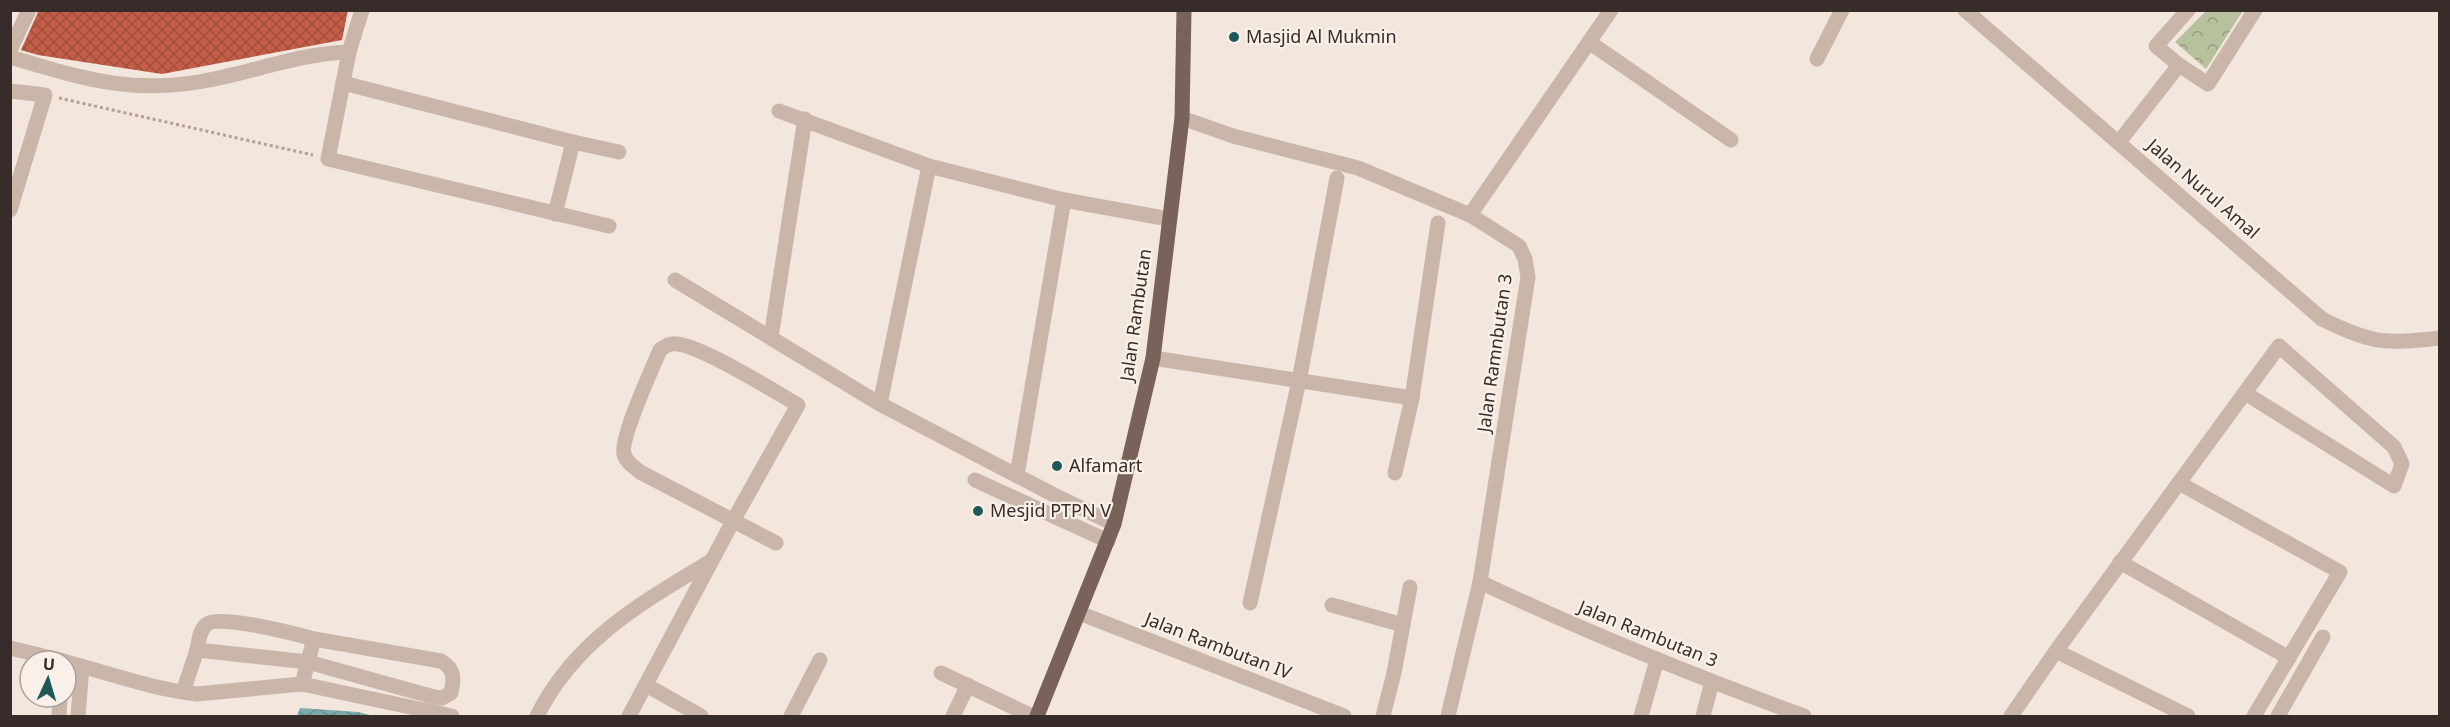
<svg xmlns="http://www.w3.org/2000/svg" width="2450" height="727" viewBox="0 0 2450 727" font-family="'Noto Sans',sans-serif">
<defs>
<pattern id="forest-crowns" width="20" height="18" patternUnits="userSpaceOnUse" patternTransform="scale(1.5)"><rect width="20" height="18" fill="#b7c19d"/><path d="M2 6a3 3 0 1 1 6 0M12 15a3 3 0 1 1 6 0" fill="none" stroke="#969d80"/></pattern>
<pattern id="water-waves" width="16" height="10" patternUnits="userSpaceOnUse" patternTransform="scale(1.5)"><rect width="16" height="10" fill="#7caead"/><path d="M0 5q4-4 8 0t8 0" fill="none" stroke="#668e8d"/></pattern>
<pattern id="building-cross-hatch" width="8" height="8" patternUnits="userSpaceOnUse" patternTransform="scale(1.5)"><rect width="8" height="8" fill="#c45e49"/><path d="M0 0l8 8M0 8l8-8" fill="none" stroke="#a04e3d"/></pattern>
</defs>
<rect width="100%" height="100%" fill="#f2e6dd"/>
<polygon fill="url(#forest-crowns)" points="2240,10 2242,12 2206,69 2175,42 2206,11"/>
<polygon fill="url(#water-waves)" points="300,708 358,712 374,716 297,716"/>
<polygon fill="url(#building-cross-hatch)" points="39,10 348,10 342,40 162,74 38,55 21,50"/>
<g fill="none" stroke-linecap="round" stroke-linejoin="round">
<polyline stroke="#b69f93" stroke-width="3" stroke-dasharray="3 3" stroke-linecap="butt" points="59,98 313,155"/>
<g stroke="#cab5a9" stroke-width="15">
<path d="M1965 10 2322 319C2372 344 2385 344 2440 338"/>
<polyline points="2188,10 2156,46 2179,65 2208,84 2255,10"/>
<polyline points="1589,42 1731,140"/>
<polyline points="10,50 29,10"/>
<polyline points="349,52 343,83 573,142 555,214"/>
<path d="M10 57C84 79 136 96 214 79 259 70 304 53 349 52L362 10"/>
<polyline points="1817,59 1842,10"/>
<polyline points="343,83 328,159 609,226"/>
<polyline points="10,91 45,95 10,210"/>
<polyline points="779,111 929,166 1064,200 1169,219"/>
<polyline points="1182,118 1233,136 1358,168 1470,215 1519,246 1525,259 1528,277 1480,582 1448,716"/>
<polyline points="573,142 619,152"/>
<polyline points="2119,142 2179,65"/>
<polyline points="1470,215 1611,10"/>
<polyline points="675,280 880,404 1054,495 1114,524"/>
<polyline points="771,337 805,119"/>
<polyline points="1153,358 1412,398 1438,223"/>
<polyline points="880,404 929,166"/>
<polyline points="1395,473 1412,398"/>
<polyline points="1017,475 1064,200"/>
<polyline points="975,480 1108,541"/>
<polyline points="2179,483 2340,572 2254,716"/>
<polyline points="2120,562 2289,658"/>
<path d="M1480 582C1586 632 1694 676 1804 716"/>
<polyline points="1250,603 1299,381 1337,178"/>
<polyline points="1332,605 1403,625"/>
<polyline points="1079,613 1344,716"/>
<polyline points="10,648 64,661"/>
<polyline points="2056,651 2188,716"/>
<path d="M66 662C109 673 152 689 197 694L302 684 452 716"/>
<polyline points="941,673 1032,716"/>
<path d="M302 684 314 639 441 661C455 669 454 679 451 693L442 698 434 697 308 662 197 650C199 641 199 630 207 624 219 614 296 634 314 639"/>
<polyline points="646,685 701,716"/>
<polyline points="183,692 197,650"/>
<polyline points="59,716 60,697"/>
<polyline points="78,716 82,666"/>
<path d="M537 716C575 640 641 603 711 561"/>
<path d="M629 716 733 521 798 405C777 393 693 340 672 344 668 344 663 348 660 350 652 369 620 438 624 454 626 462 634 467 640 472L776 543"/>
<polyline points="791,716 820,660"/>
<polyline points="953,716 968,685"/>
<polyline points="1383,716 1394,673 1410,587"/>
<polyline points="1641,716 1657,660"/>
<polyline points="1703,716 1712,682"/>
<polyline points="2011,716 2056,651 2279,346 2394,447 2402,464 2394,486 2245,393"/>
<polyline points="2278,716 2323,637"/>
</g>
<polyline stroke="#79625a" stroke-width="15" points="1037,716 1114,524 1153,358 1182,118 1184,10"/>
</g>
<g fill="#1f5858" stroke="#f9f1e9" stroke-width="2">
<circle cx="1234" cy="37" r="6"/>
<circle cx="1057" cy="466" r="6"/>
<circle cx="978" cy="511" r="6"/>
</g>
<g text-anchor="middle" stroke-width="4.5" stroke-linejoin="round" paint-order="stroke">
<g font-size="18" fill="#372c29" stroke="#f9f1e9" text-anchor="start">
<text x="1246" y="43">Masjid Al Mukmin</text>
<text x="1069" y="472">Alfamart</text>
<text x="990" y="517">Mesjid PTPN V</text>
</g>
<g font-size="18" fill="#372c29" stroke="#f9f1e9">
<text transform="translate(2203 189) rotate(41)" y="6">Jalan Nurul Amal</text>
<text transform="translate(1136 315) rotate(-82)" y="6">Jalan Rambutan</text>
<text transform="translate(1495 353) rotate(-82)" y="6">Jalan Ramnbutan 3</text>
<text transform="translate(1648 634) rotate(22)" y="6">Jalan Rambutan 3</text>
<text transform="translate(1218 646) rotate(21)" y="6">Jalan Rambutan IV</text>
</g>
</g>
<rect width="2450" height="727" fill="none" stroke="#372c29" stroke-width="24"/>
<g transform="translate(48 679) rotate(4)"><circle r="28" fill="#f9f1e9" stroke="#aba29c" stroke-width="1.5"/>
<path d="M0-4.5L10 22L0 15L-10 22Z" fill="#1f5858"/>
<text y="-9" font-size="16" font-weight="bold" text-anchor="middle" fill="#372c29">U</text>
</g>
</svg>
